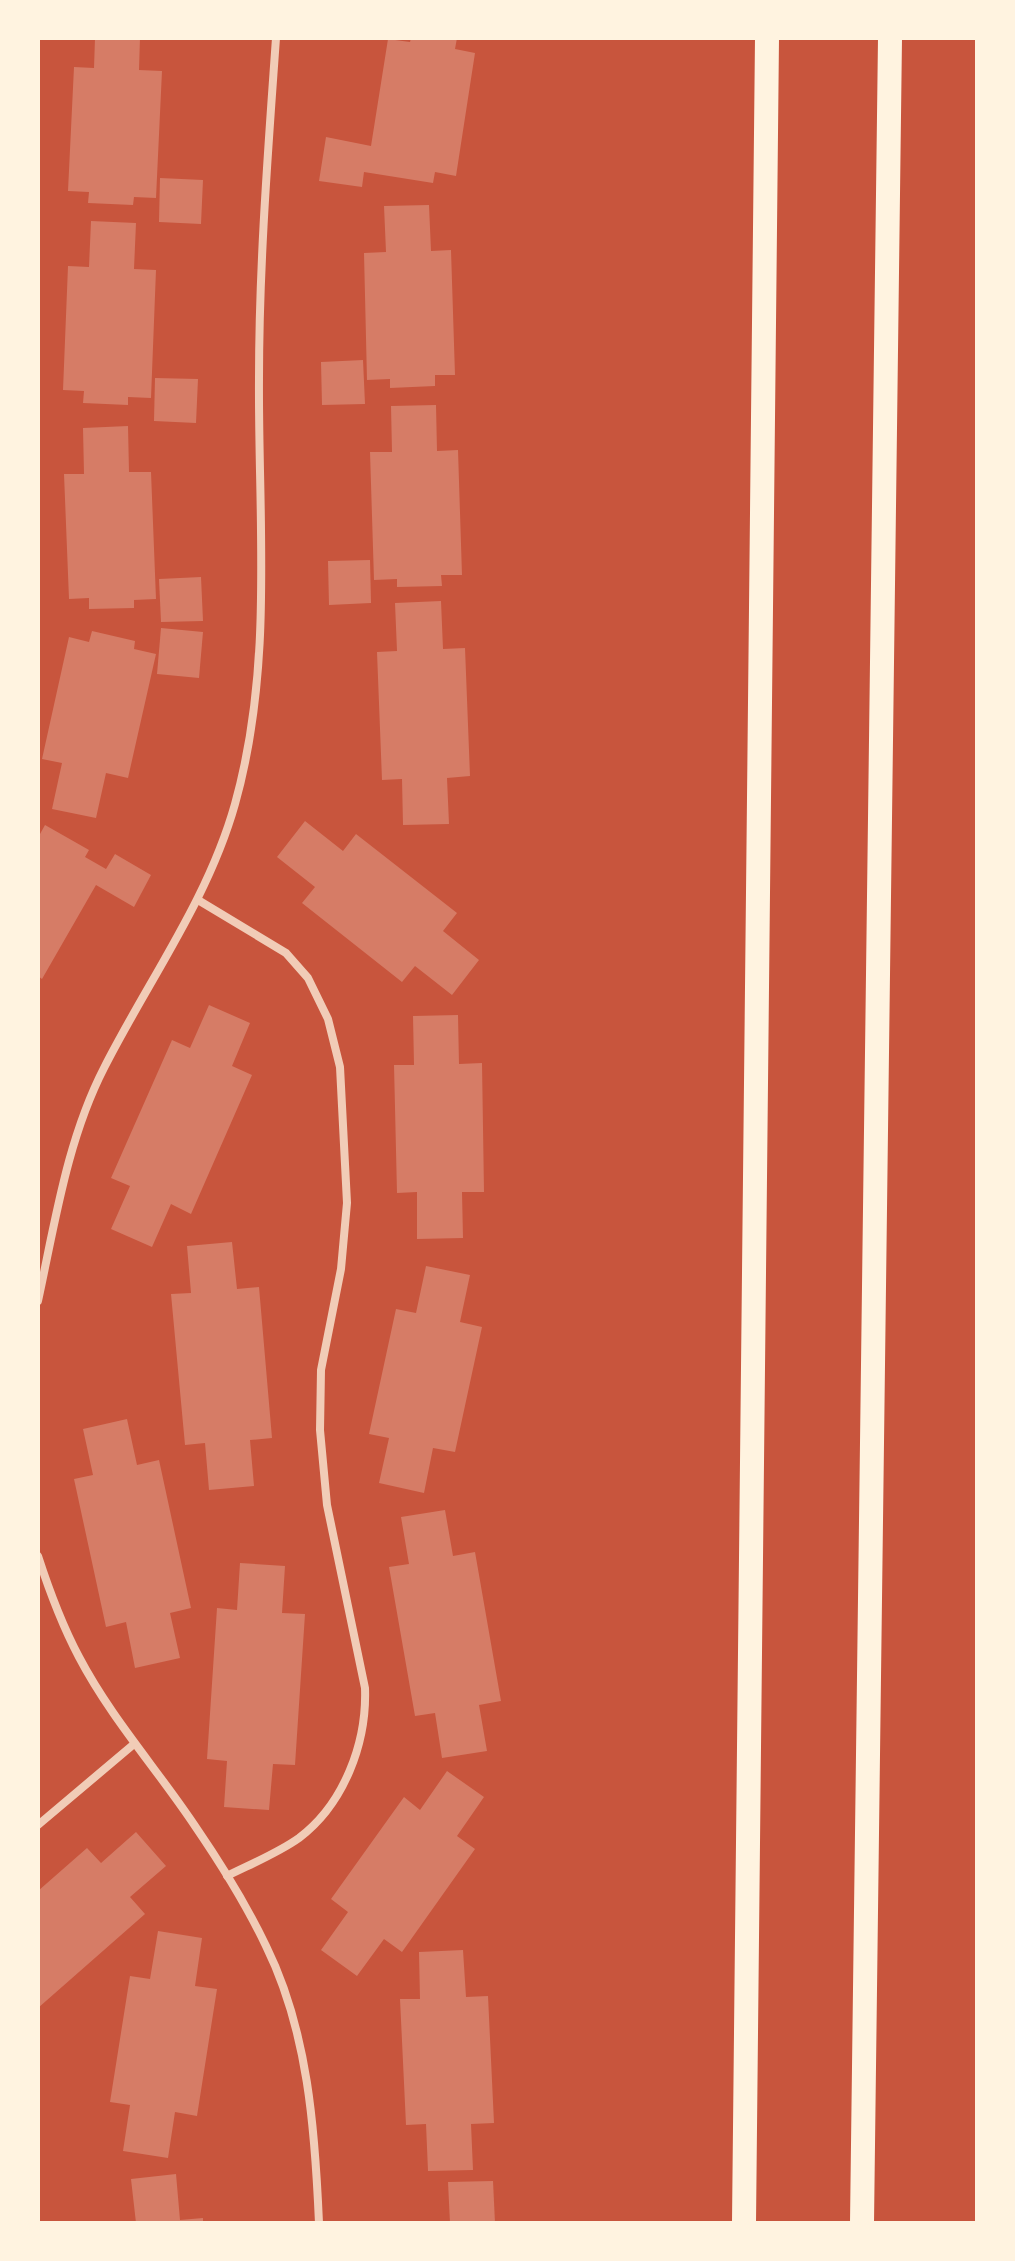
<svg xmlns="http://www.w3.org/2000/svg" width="1015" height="2261" viewBox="0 0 1015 2261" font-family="'Golos Text',sans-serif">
<rect width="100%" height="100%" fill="#c8553d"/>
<g fill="#d67c66">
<polygon points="95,38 140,38 139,70 162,71 156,198 134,197 133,205 88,203 89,192 68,191 74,67 94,68"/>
<polygon points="411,38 457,38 455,49 475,53 456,176 435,172 433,183 364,172 362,187 319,181 326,137 371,146 388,39 410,42"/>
<polygon points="160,178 203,180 201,224 159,222"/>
<polygon points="429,205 431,251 451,250 455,375 435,375 435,386 390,388 390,379 367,380 364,253 386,252 384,206"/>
<polygon points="91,221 136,223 134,269 156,270 151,398 128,397 128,405 83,403 84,391 63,390 68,266 89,267"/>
<polygon points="363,360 365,404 322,405 321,362"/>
<polygon points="155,378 198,379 196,423 154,421"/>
<polygon points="436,405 437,451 458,450 462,575 441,575 442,586 397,587 397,579 374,580 370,452 392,452 391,406"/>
<polygon points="128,426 129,472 151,472 156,599 134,600 134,608 89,609 89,598 69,599 64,474 84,474 83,428"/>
<polygon points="370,560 371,603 329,605 328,561"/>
<polygon points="201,577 203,621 161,622 159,579"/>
<polygon points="441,601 443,649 465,648 470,776 447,778 449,824 403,825 402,779 382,780 377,652 397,651 395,603"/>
<polygon points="161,628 203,632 199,678 157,674"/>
<polygon points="92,631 135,641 134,649 156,654 128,778 106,773 96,818 52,809 62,763 42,759 69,637 89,642"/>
<polygon points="305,821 343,851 356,834 457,913 443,931 479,960 452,995 415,966 402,982 302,903 315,887 277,857"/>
<polygon points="45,825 89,850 85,857 106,869 115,854 151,875 134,907 96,885 42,979 38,976 38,833 40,834"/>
<polygon points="209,1005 250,1023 232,1066 252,1075 191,1214 171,1204 152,1247 111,1229 130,1186 111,1178 172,1040 190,1048"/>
<polygon points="458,1015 459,1064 482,1063 484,1192 462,1192 463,1238 417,1239 417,1192 397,1193 394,1065 414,1065 413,1016"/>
<polygon points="232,1242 237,1289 259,1287 272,1438 250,1440 254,1486 209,1490 205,1443 185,1445 171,1294 191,1293 187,1246"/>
<polygon points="426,1266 470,1275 460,1322 482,1327 455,1452 433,1448 424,1493 379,1483 389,1438 369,1434 396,1309 416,1313"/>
<polygon points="127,1419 137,1465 159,1460 191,1608 170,1613 180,1658 135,1668 126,1622 106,1627 74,1479 93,1475 83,1429"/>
<polygon points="445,1510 453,1556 475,1552 501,1701 479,1705 487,1751 442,1758 435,1713 415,1716 389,1567 409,1564 401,1517"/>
<polygon points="240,1563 285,1566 282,1613 305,1614 295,1765 273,1764 269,1810 224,1807 227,1761 207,1759 217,1608 237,1610"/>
<polygon points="447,1771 484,1797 457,1836 475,1849 402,1952 384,1939 357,1976 321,1950 348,1912 331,1899 404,1797 420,1810"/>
<polygon points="136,1832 166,1866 130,1897 145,1914 38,2008 38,1891 87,1848 101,1863"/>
<polygon points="158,1931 202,1938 195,1986 217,1989 197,2116 175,2112 168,2158 123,2151 130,2105 110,2102 130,1976 150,1979"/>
<polygon points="463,1950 466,1997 488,1996 494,2123 471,2124 473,2170 428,2171 426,2124 406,2125 400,1999 420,1999 419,1952"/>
<polygon points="176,2174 180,2220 203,2218 203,2223 136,2223 131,2179"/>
<polygon points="493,2181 495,2223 450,2223 448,2182"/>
</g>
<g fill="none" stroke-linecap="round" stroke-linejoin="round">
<g stroke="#f1ccb7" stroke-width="8">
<path d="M198 900 286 953 308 978 328 1019 340 1067 347 1203 341 1269 321 1370 320 1430 327 1505 365 1688C367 1743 344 1804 299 1838 278 1853 251 1864 227 1876"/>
<path d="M38 1301C55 1223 67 1140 104 1068 148 981 208 900 235 804 274 665 258 521 259 379 259 265 268 152 276 38"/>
<path d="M38 1556C49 1590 62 1625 79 1657 111 1718 157 1769 195 1826 221 1864 246 1904 266 1946 308 2031 315 2130 319 2223"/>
<polyline points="38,1825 134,1744"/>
</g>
<g stroke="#fff3e0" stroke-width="24">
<polyline points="744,2223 767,38"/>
<polyline points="862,2223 890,38"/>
</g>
</g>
<rect width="1015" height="2261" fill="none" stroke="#fff3e0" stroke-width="80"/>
</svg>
